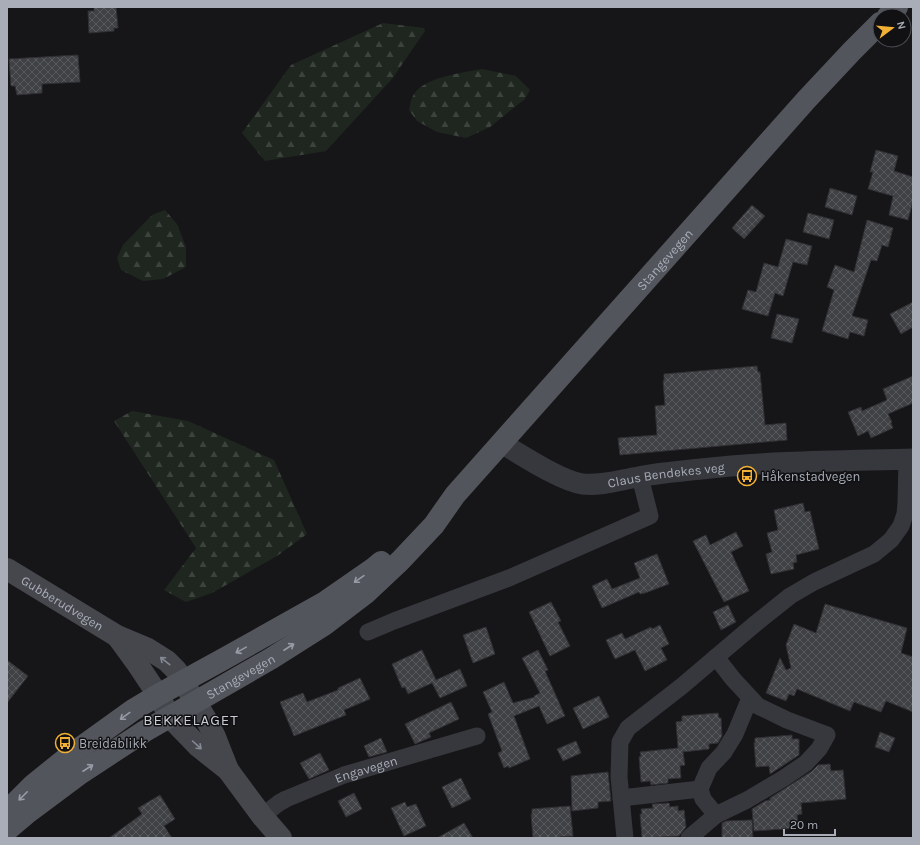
<svg xmlns="http://www.w3.org/2000/svg" width="920" height="845" viewBox="0 0 920 845" font-family="Karla,sans-serif">
<defs>
<pattern id="forest-firs" width="22" height="20" patternUnits="userSpaceOnUse"><rect width="22" height="20" fill="#1e261f"/><path d="M5 1l3.5 6h-7zM16 11l3.5 6h-7z" fill="#3c433d"/></pattern>
<pattern id="building-cross-hatch" width="8" height="8" patternUnits="userSpaceOnUse"><rect width="8" height="8" fill="#404145"/><path d="M0 0l8 8M0 8l8-8" fill="none" stroke="#595a5e"/></pattern>
</defs>
<rect width="100%" height="100%" fill="#161618"/>
<g fill="url(#forest-firs)">
<polygon points="383,23 424,28 425,31 392,79 326,151 265,161 242,133 291,65"/>
<path d="M482 69 516 76 530 90 525 99 490 127 466 138 437 132 417 121 409 110C410 106 410 102 412 98 420 77 462 73 482 69Z"/>
<polygon points="165,210 177,224 186,247 186,267 163,279 143,281 121,270 117,258 123,245 152,215"/>
<polygon points="132,411 188,421 274,460 307,534 277,556 212,593 186,602 164,590 196,548 114,421"/>
</g>
<g fill="url(#building-cross-hatch)" stroke="#303034">
<polygon points="94,7 116,7 118,28 114,28 114,31 89,33 88,11 94,11"/>
<polygon points="78,55 80,82 42,84 42,93 17,95 15,86 11,86 9,59"/>
<polygon points="876,150 898,156 894,171 913,177 913,201 908,220 889,215 893,196 868,189 873,172 870,172"/>
<polygon points="830,188 857,196 852,215 825,207"/>
<polygon points="752,205 765,216 744,239 732,228"/>
<polygon points="808,213 834,220 829,239 803,232"/>
<polygon points="867,220 893,228 888,247 882,245 877,261 871,260 852,316 868,320 864,336 850,332 848,339 822,331 834,290 827,287 835,265 854,272"/>
<polygon points="786,239 812,246 807,265 793,262 783,296 775,293 768,316 742,309 748,290 756,292 764,263 778,267"/>
<polygon points="913,302 913,327 901,334 890,314"/>
<polygon points="777,314 799,319 792,343 771,338"/>
<polygon points="757,366 758,372 760,372 765,425 786,423 787,440 620,455 618,438 657,435 655,406 665,405 663,381 664,380 664,374"/>
<polygon points="913,376 913,403 888,414 892,422 891,423 893,428 871,438 868,431 858,436 848,412 861,407 862,411 887,400 883,389"/>
<polygon points="803,503 805,512 810,511 819,549 796,555 797,562 793,563 794,569 771,574 766,554 772,552 767,533 778,530 774,510"/>
<polygon points="736,532 743,546 731,552 749,591 724,602 693,541 706,535 710,545"/>
<polygon points="657,554 669,584 645,593 640,594 639,592 602,608 592,586 607,579 612,589 640,578 634,563"/>
<polygon points="551,602 561,621 558,622 570,646 550,656 529,612"/>
<polygon points="825,604 907,628 901,653 913,657 913,712 886,701 881,712 854,702 850,711 797,689 794,696 789,694 786,701 766,693 780,658 786,670 791,668 786,645 794,624 816,633"/>
<polygon points="728,605 736,622 721,630 713,612"/>
<polygon points="660,625 669,644 661,648 667,660 645,671 635,650 615,659 606,640 622,633 625,639 651,627 652,629"/>
<polygon points="486,627 495,654 473,663 463,635"/>
<polygon points="422,650 436,680 460,669 467,686 440,698 432,683 408,694 405,687 402,688 392,664"/>
<polygon points="538,650 548,670 545,671 565,716 547,724 539,706 514,716 530,759 509,768 508,766 504,768 498,753 502,751 488,714 492,712 483,692 504,682 513,703 535,697 534,696 540,693 522,658"/>
<polygon points="7,660 28,676 7,703"/>
<polygon points="360,678 370,699 344,710 346,715 294,736 280,702 303,693 307,702 338,690 338,688"/>
<polygon points="599,696 609,717 583,729 573,708"/>
<polygon points="451,702 459,719 429,733 431,737 415,744 405,724"/>
<polygon points="718,713 719,718 721,718 722,736 718,743 709,744 709,749 683,752 685,765 680,766 681,778 668,779 668,783 651,785 650,781 641,782 639,757 641,756 640,752 678,748 676,722 682,721 682,716"/>
<polygon points="880,732 895,738 889,752 875,747"/>
<polygon points="792,735 792,739 799,739 799,755 770,774 769,766 756,767 754,743 755,742 755,738"/>
<polygon points="381,738 387,752 369,757 364,746"/>
<polygon points="576,741 581,753 563,761 557,749"/>
<polygon points="320,753 329,770 309,779 300,763"/>
<polygon points="830,764 831,771 843,770 846,799 801,803 802,814 797,815 798,828 754,831 752,809 765,801 770,800 770,798 812,771 818,765"/>
<polygon points="608,772 611,801 598,802 598,808 572,811 571,776"/>
<polygon points="461,778 471,799 452,808 442,787"/>
<polygon points="354,793 362,809 346,817 338,801"/>
<polygon points="160,795 175,819 164,826 172,838 109,838 142,814 138,808"/>
<polygon points="405,802 407,807 416,804 426,826 404,836 391,808"/>
<polygon points="669,803 670,807 678,806 678,811 684,810 686,827 679,836 642,838 640,814 642,814 641,809 653,808 652,804"/>
<polygon points="570,806 573,836 560,837 560,838 533,838 531,814 532,814 532,809"/>
<polygon points="752,820 753,838 722,838 722,823 726,821"/>
<polygon points="464,823 473,838 437,838"/>
</g>
<g fill="none" stroke-linecap="round" stroke-linejoin="round">
<g stroke="#37383d" stroke-width="17">
<polyline points="368,632 394,621 509,578 650,516 640,477"/>
<polyline points="621,798 700,789"/>
<polyline points="716,815 703,799 700,789 709,768 724,752 735,734 750,698"/>
<path id="s1" d="M262 816 279 803 286 799 344 775 477 736"/>
<polyline points="625,838 619,777 620,742 628,728 682,686 755,624 790,596 814,582 874,554 891,540 901,526 905,514 906,503 907,459"/>
<polyline points="689,838 716,815 747,800 784,778 806,763 819,749 827,735 787,720 758,706 733,679 716,657"/>
</g>
<path stroke="#37383d" stroke-width="21" id="s2" d="M501 443C522 455 559 480 582 484 601 486 620 480 638 477 659 473 681 471 701 469 772 461 842 461 913 459"/>
<g stroke="#45474d" stroke-width="22">
<path id="s3" d="M7 569 117 636 148 649 167 661 176 670 207 721 215 737 228 770"/>
<polyline points="117,636 136,662 158,695 170,717 199,747 228,770 262,816 281,838"/>
</g>
<g stroke="#53555c" stroke-width="22">
<polyline points="888,16 897,7"/>
<polyline points="7,811 33,785 69,756 133,710 158,695 220,661 325,602 374,568 381,562"/>
<path id="s4" d="M7 830 26 814 81 773 145 731 272 658 324 625 366 593 400 561 434 525 455 495 807 99 852 51 880 23"/>
</g>
</g>
<defs><path id="oneway-shaft" d="M-6 0H5M1.5-3L5.5 0L1.5 3" fill="none" stroke-width="1.6" stroke-linecap="round" stroke-linejoin="round"/></defs>
<g stroke="#979ba6">
<use href="#oneway-shaft" transform="translate(359 579) rotate(145)"/>
<use href="#oneway-shaft" transform="translate(289 647) rotate(-33)"/>
<use href="#oneway-shaft" transform="translate(241 650) rotate(151)"/>
<use href="#oneway-shaft" transform="translate(125 716) rotate(144)"/>
<use href="#oneway-shaft" transform="translate(88 768) rotate(-33)"/>
<use href="#oneway-shaft" transform="translate(23 796) rotate(135)"/>
</g>
<g stroke="#858993">
<use href="#oneway-shaft" transform="translate(165 661) rotate(-142)"/>
<use href="#oneway-shaft" transform="translate(197 745) rotate(42)"/>
</g>
<defs>
<g id="bus-ring" transform="scale(1)"><circle r="9.5" fill="#111113" stroke="#f2b134" stroke-width="1.5"/><path d="M-5-6H5V4H4V6H2V4H-2V6H-4V4H-5ZM-3.5-4V0h7V-4ZM-3.5 1.2v1.5H-2V1.2ZM2 1.2v1.5H3.5V1.2Z" fill="#f2b134"/></g>
</defs>
<g fill-rule="evenodd">
<use href="#bus-ring" x="747" y="476"/>
<use href="#bus-ring" x="65" y="743"/>
</g>
<g text-anchor="middle" stroke-width="3" stroke-linejoin="round" paint-order="stroke">
<g font-size="13" fill="#a8adb8" stroke="#111113">
<text dy="5" stroke="none"><textPath href="#s4" startOffset="879">Stangevegen</textPath></text>
<text dy="5" stroke="none"><textPath href="#s2" startOffset="176">Claus Bendekes veg</textPath></text>
<text dy="5" stroke="none"><textPath href="#s3" startOffset="65">Gubberudvegen</textPath></text>
<text dy="5" stroke="none"><textPath href="#s4" startOffset="280">Stangevegen</textPath></text>
<text dy="5" stroke="none"><textPath href="#s1" startOffset="115">Engavegen</textPath></text>
</g>
<g font-size="13" fill="#a8adb8" stroke="#111113" text-anchor="start">
<text x="761" y="481">Håkenstadvegen</text>
<text x="79" y="748">Breidablikk</text>
</g>
<g font-size="15" letter-spacing="1" fill="#c9ccd4" stroke="#111113">
<text x="191" y="725">BEKKELAGET</text>
</g>
</g>
<rect width="920" height="845" fill="none" stroke="#a8adb8" stroke-width="16"/>
<g transform="translate(892 28) rotate(74)"><circle r="19" fill="#111113" stroke="#4d4f55"/>
<path d="M0-3L7 15L0 10L-7 15Z" fill="#f2b134"/>
<text y="-6" font-size="11" font-weight="bold" text-anchor="middle" fill="#a8adb8">N</text>
</g>
<path d="M784 829v6h51v-6" fill="none" stroke="#a8adb8" stroke-width="2"/>
<text x="790" y="829" font-size="12" fill="#a8adb8" stroke="#111113" stroke-width="3" paint-order="stroke">20 m</text>
</svg>
